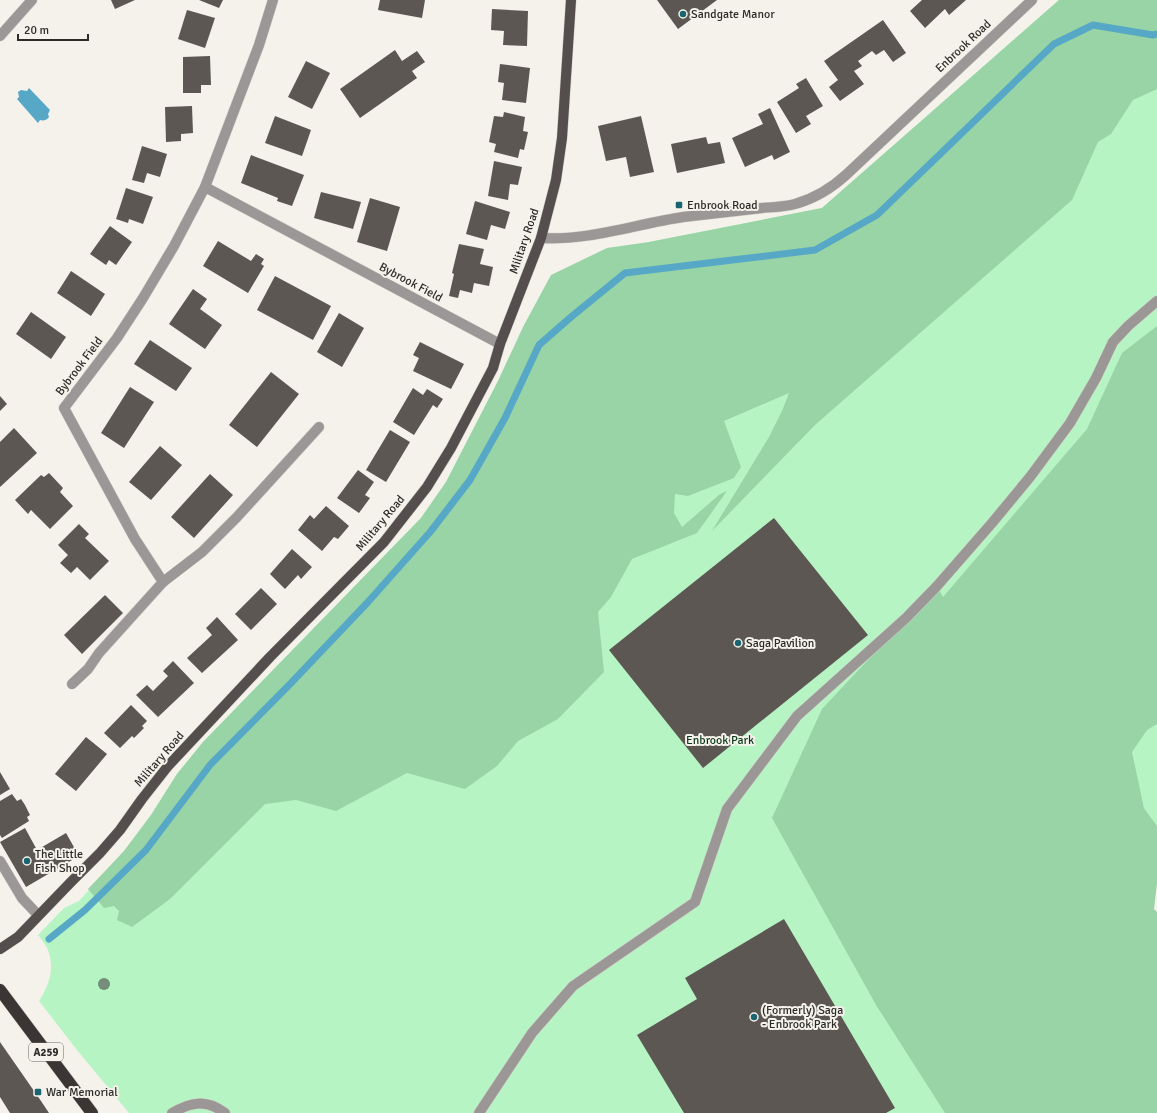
<svg xmlns="http://www.w3.org/2000/svg" width="1157" height="1113" viewBox="0 0 1157 1113" font-family="Signika,sans-serif">
<rect width="100%" height="100%" fill="#f4f2eb"/>
<path fill="#b7f4c4" d="M1059 0H1157V826L1144 808 1138 782 1157 1113H129L77 1050 39 1001C49 985 55 969 48 950 46 945 41 939 38 935L64 908 79 901 124 851 151 815 177 774 203 742 421 518 446 482 498 381 512 351 649 242 822 208Z"/>
<g fill="#98d4a5">
<polygon points="1059,0 1157,0 1157,89 1133,100 1111,134 1098,142 1072,200 815,425 712,531 769,437 782,411 789,393 724,421 741,467 734,478 688,496 675,494 674,513 682,527 720,494 727,491 697,533 632,559 611,597 598,612 604,672 558,719 518,741 497,766 465,789 407,773 336,811 296,800 265,804 170,899 132,927 117,920 119,911 114,906 104,908 88,889 124,851 151,815 177,774 203,742 421,518 446,482 498,381 523,327 551,275 607,248 649,242 822,208"/>
<polygon points="1157,326 1157,724 1147,730 1132,752 1144,808 1157,826 1157,883 1154,909 1157,912 1157,1113 945,1113 876,1005 772,818 822,709 937,586 943,597 1087,429 1122,353"/>
</g>
<path fill="#57a8c7" d="M29 88 50 110 48 114 49 117C47 120 44 121 40 120L38 123 17 99 19 97 18 92 21 90 27 91Z"/>
<g fill="none" stroke-linecap="round" stroke-linejoin="round">
<polyline stroke="#57a8c7" stroke-width="7" points="49,939 85,910 146,850 210,765 292,682 368,602 431,531 470,480 505,418 539,345 571,317 625,273 815,250 877,215 1054,44 1093,25 1153,35 1157,34"/>
</g>
<g fill="#5c5753">
<polygon points="111,0 135,0 115,9"/>
<polygon points="199,0 223,0 219,8"/>
<polygon points="380,0 425,0 422,18 378,10"/>
<polygon points="657,0 717,0 678,29"/>
<polygon points="922,0 966,0 949,15 945,9 925,28 910,11"/>
<polygon points="492,9 528,11 527,46 503,45 504,31 491,30"/>
<polygon points="187,10 215,18 205,48 178,39"/>
<polygon points="883,20 906,53 893,62 884,50 876,55 872,51 858,61 862,66 854,71 864,84 840,101 829,87 838,80 824,61"/>
<polygon points="395,50 402,61 417,51 425,62 412,71 417,78 360,118 340,89"/>
<polygon points="210,56 211,85 201,85 201,93 183,93 183,57"/>
<polygon points="306,61 330,73 312,109 288,97"/>
<polygon points="500,64 530,68 526,103 502,100 504,83 498,82"/>
<polygon points="806,78 823,106 806,116 811,124 796,133 777,102 799,88 796,84"/>
<polygon points="192,106 193,133 181,134 181,141 166,142 165,107"/>
<polygon points="770,108 790,152 774,160 772,155 745,167 732,138 763,124 758,114"/>
<polygon points="504,112 525,117 523,131 528,132 524,150 520,149 518,158 494,152 496,144 489,142 494,116 503,117"/>
<polygon points="275,116 311,130 302,156 265,143"/>
<polygon points="641,116 654,172 630,177 626,157 606,161 598,126"/>
<polygon points="706,137 708,144 720,142 725,163 677,173 671,144"/>
<polygon points="142,146 167,154 160,177 147,173 144,183 132,180"/>
<polygon points="251,155 304,175 292,206 277,201 278,198 241,183"/>
<polygon points="494,161 522,167 518,185 510,184 508,200 488,196"/>
<polygon points="126,188 153,197 143,224 129,219 128,223 116,219"/>
<polygon points="321,192 361,202 353,229 314,218"/>
<polygon points="370,198 400,207 387,251 357,242"/>
<polygon points="475,201 510,212 505,229 491,225 487,240 466,234"/>
<polygon points="110,226 132,242 116,265 109,260 106,265 90,254"/>
<polygon points="218,241 251,261 256,254 264,259 261,264 264,266 248,293 203,266"/>
<polygon points="459,244 484,249 480,264 493,267 489,286 474,283 472,293 460,290 458,298 449,296 454,274 452,273"/>
<polygon points="71,271 105,294 91,316 57,293"/>
<polygon points="275,276 331,306 313,340 257,310"/>
<polygon points="193,289 207,299 200,309 222,325 205,349 169,324"/>
<polygon points="31,312 66,337 51,359 16,334"/>
<polygon points="339,313 364,328 342,367 317,352"/>
<polygon points="150,340 192,368 176,391 134,364"/>
<polygon points="420,342 464,364 451,389 413,371 419,358 413,355"/>
<polygon points="271,372 299,394 257,447 229,425"/>
<polygon points="130,387 154,402 124,448 101,433"/>
<polygon points="413,388 423,395 427,389 443,399 437,408 433,405 414,435 393,422"/>
<polygon points="0,396 7,404 0,411"/>
<polygon points="14,428 37,453 0,487 0,442"/>
<polygon points="390,430 410,442 386,482 366,470"/>
<polygon points="160,446 182,465 151,500 129,482"/>
<polygon points="358,470 374,482 365,495 370,498 359,513 337,498"/>
<polygon points="49,473 63,488 60,492 73,506 50,529 31,510 28,514 15,500 41,475 44,477"/>
<polygon points="210,474 233,495 194,538 171,517"/>
<polygon points="326,506 349,526 338,539 334,537 322,551 298,530 310,515 314,519"/>
<polygon points="774,518 868,635 703,768 609,650"/>
<polygon points="79,524 89,534 85,538 109,561 90,580 77,567 71,573 60,563 68,555 58,545"/>
<polygon points="292,549 312,567 301,579 298,575 285,589 270,574"/>
<polygon points="261,588 277,604 251,630 235,614"/>
<polygon points="105,595 123,613 82,654 64,635"/>
<polygon points="217,617 238,640 202,673 187,658 212,635 206,628"/>
<polygon points="173,661 194,683 158,717 136,695 147,685 153,691 168,676 163,671"/>
<polygon points="131,705 147,721 142,726 144,728 134,738 132,736 120,748 104,733"/>
<polygon points="86,737 107,754 76,791 55,774"/>
<polygon points="0,772 10,789 0,795"/>
<polygon points="12,794 17,801 21,799 25,805 30,815 27,817 29,821 2,838 0,835 0,801"/>
<polygon points="25,828 37,850 66,833 79,856 26,887 0,842"/>
<polygon points="784,919 895,1108 886,1113 684,1113 637,1035 697,999 685,978"/>
<polygon points="0,1042 41,1101 49,1113 10,1113 0,1097"/>
</g>
<g fill="none" stroke-linecap="round" stroke-linejoin="round">
<g stroke="#d0cec8" stroke-width="11">
<g id="minor">
<polyline points="0,36 32,0"/>
<polyline points="205,187 500,344"/>
<path d="M541 238C589 241 636 224 683 217 709 214 735 211 762 208 773 207 785 207 795 204 816 198 832 188 847 174L1032 0"/>
<polyline points="163,582 135,539 64,408 117,338 143,298 174,246 205,187 259,45 273,0"/>
<polyline points="72,684 88,669 99,653 163,582 202,552 237,517 319,427"/>
<polyline points="0,861 22,898 38,915"/>
<path d="M172 1113C191 1102 206 1099 225 1113"/>
<polyline points="479,1113 532,1033 573,986 695,902 727,809 797,716 906,618 937,586 992,523 1030,477 1070,423 1096,378 1113,342 1128,326 1157,301"/>
</g>
</g>
<g stroke="#d0cec8" stroke-width="11">
<polyline id="major" points="0,949 18,937 70,883 100,853 120,830 142,799 168,766 270,657 384,542 427,487 451,448 493,368 500,344 541,238 556,180 562,138 571,0"/>
</g>
<g stroke="#d0cec8" stroke-width="13">
<polyline id="highway" points="0,990 92,1113"/>
</g>
<use href="#minor" stroke="#9a9796" stroke-width="10"/>
<use href="#major" stroke="#544e4c" stroke-width="10"/>
<use href="#highway" stroke="#3b3533" stroke-width="12"/>
</g>
<circle fill="#758d79" cx="104" cy="984" r="6"/>
<g fill="#19646f" stroke="#f4f2eb" stroke-width="1.5">
<circle cx="683" cy="14" r="4"/>
<rect x="675" y="201" width="8" height="8" rx="2"/>
<circle cx="738" cy="643" r="4"/>
<circle cx="27" cy="861" r="4"/>
<circle cx="754" cy="1017" r="4"/>
<rect x="34" y="1088" width="8" height="8" rx="2"/>
</g>
<g text-anchor="middle" stroke-width="4" stroke-linejoin="round" paint-order="stroke">
<rect fill="#f4f2eb" stroke="#696763" stroke-width="1" x="29" y="1043" width="34" height="18" rx="3"/>
<g font-size="11" font-weight="bold" fill="#2d2c29">
<text x="46" y="1056">A259</text>
</g>
<g font-size="12" fill="#2d2c29" stroke="#f4f2eb" text-anchor="start">
<text x="691" y="18">Sandgate Manor</text>
<text x="687" y="209">Enbrook Road</text>
<text x="746" y="647">Saga Pavilion</text>
<text x="35" y="858">The Little<tspan x="35" dy="14">Fish Shop</tspan></text>
<text x="762" y="1014">(Formerly) Saga<tspan x="762" dy="14">- Enbrook Park</tspan></text>
<text x="46" y="1096">War Memorial</text>
</g>
<g font-size="12" fill="#2d2c29" stroke="#f4f2eb">
<text transform="translate(963 46) rotate(-43)" y="4">Enbrook Road</text>
<text transform="translate(524 241) rotate(-71)" y="4">Military Road</text>
<text transform="translate(411 282) rotate(28)" y="4">Bybrook Field</text>
<text transform="translate(79 366) rotate(-53)" y="4">Bybrook Field</text>
<text transform="translate(380 523) rotate(-50)" y="4">Military Road</text>
<text transform="translate(159 759) rotate(-49)" y="4">Military Road</text>
</g>
<g font-size="12" fill="#0d3a1c" stroke="#f4f2eb">
<text x="720" y="744">Enbrook Park</text>
</g>
</g>
<path d="M18 34v6h70v-6" fill="none" stroke="#2d2c29" stroke-width="2"/>
<text x="24" y="34" font-size="12" fill="#2d2c29" stroke="#f4f2eb" stroke-width="3" paint-order="stroke">20 m</text>
</svg>
